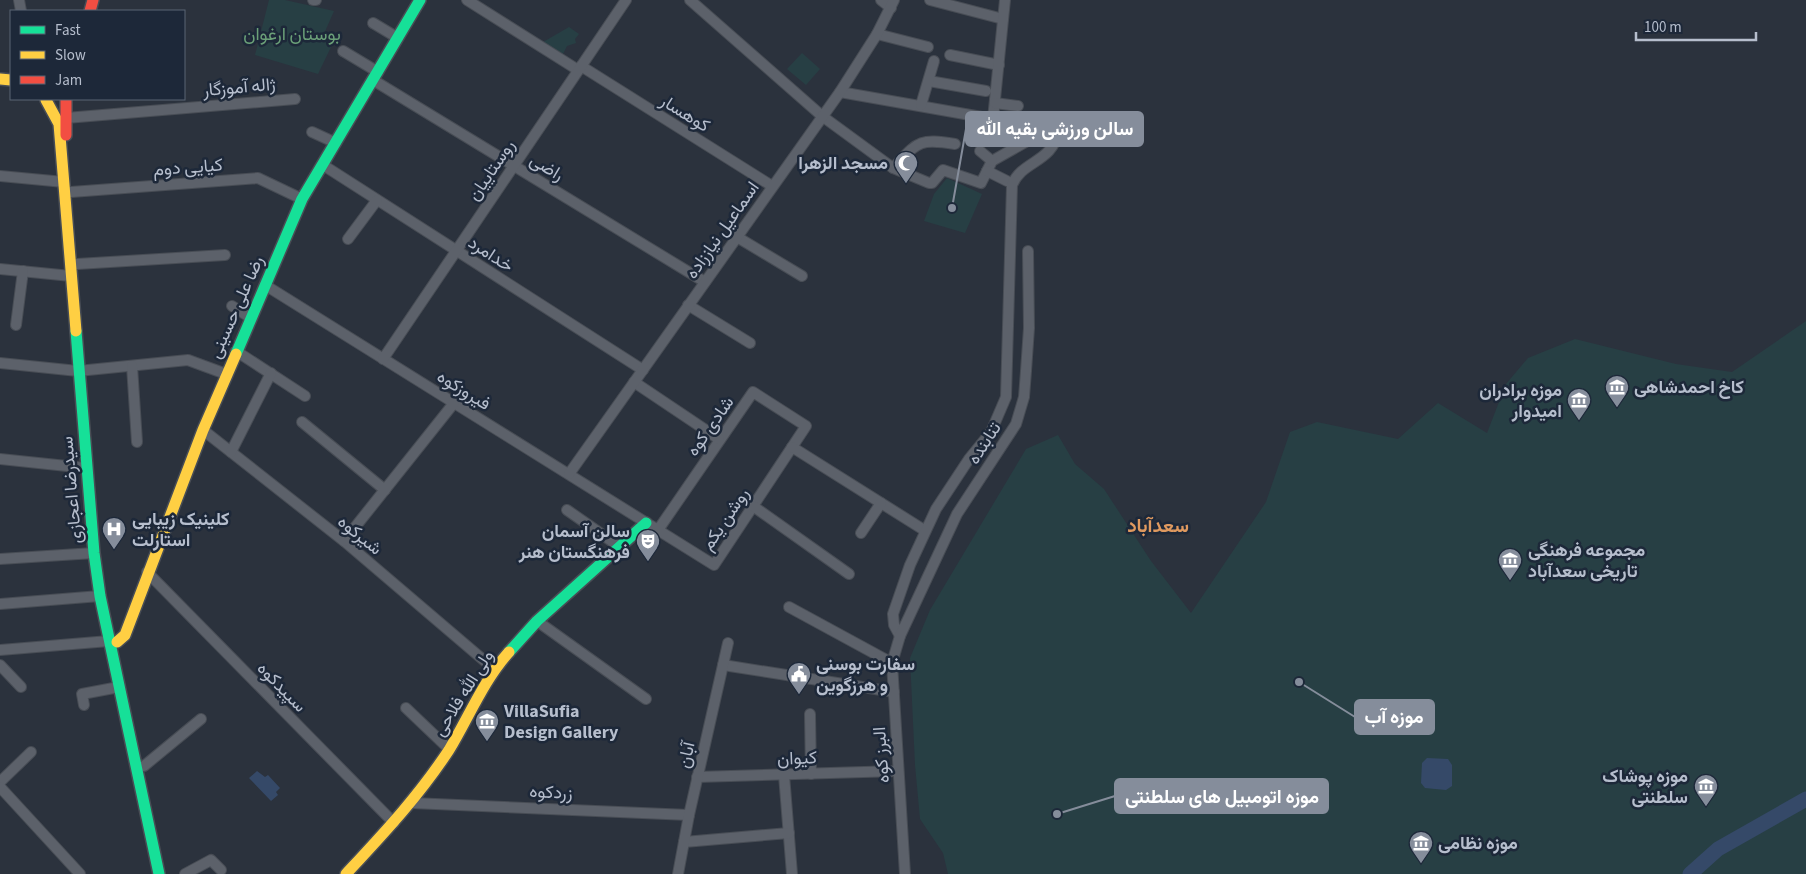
<svg xmlns="http://www.w3.org/2000/svg" width="1806" height="874" viewBox="0 0 1806 874" font-family="'Source Sans 3',Vazirmatn,sans-serif">
<rect width="100%" height="100%" fill="#2b323d"/>
<g fill="#273f44">
<polygon points="269,0 285,0 334,11 323,36 331,47 318,74 255,55"/>
<polygon points="569,27 579,34 575,39 576,43 567,46 563,54 538,45"/>
<polygon points="802,53 820,69 806,85 787,69"/>
<polygon points="947,178 982,194 965,233 924,221 934,194"/>
<polygon points="1806,321 1806,874 948,874 943,853 920,819 915,765 910,658 930,610 1026,449 1058,435 1075,464 1104,489 1151,561 1191,613 1266,502 1290,432 1317,422 1398,439 1438,403 1487,433 1506,384 1528,358 1575,339 1676,364 1732,372"/>
</g>
<g fill="#354968">
<polygon points="1427,758 1448,759 1452,765 1452,786 1446,790 1425,788 1421,783 1422,763"/>
<polygon points="257,771 265,777 268,775 280,788 276,792 278,795 271,801 249,778"/>
</g>
<g fill="none" stroke-linecap="round" stroke-linejoin="round">
<polyline stroke="#354968" stroke-width="15" points="1690,874 1718,849 1806,799"/>
<g stroke="#484d55" stroke-width="12">
<g id="street">
<polyline points="19,0 21,11"/>
<polyline points="313,0 316,0"/>
<polyline points="467,0 578,70"/>
<polyline points="690,0 822,116 893,168 929,183 932,183 943,170 981,183 992,161 1038,135"/>
<polyline points="881,0 891,8"/>
<polyline points="930,0 1003,19"/>
<polyline points="373,23 398,38"/>
<polyline points="877,34 928,47"/>
<polyline points="343,51 378,72"/>
<polyline points="950,55 999,65"/>
<polyline points="581,66 772,186"/>
<polyline points="373,80 705,282"/>
<polyline points="929,81 986,91"/>
<polyline points="840,92 993,119 1005,0"/>
<polyline points="995,103 1018,106"/>
<polyline points="921,105 934,61"/>
<polyline points="66,118 295,99"/>
<polyline points="312,132 336,143"/>
<polyline points="980,151 992,161"/>
<polyline points="323,165 643,370"/>
<path d="M893 168C918 142 918 138 955 144"/>
<polyline points="987,171 1007,181"/>
<polyline points="0,176 64,182"/>
<polyline points="71,192 258,178 302,199"/>
<polyline points="737,237 802,276"/>
<polyline points="348,239 377,200"/>
<polyline points="77,264 225,255"/>
<polyline points="0,269 71,276"/>
<path d="M265 285C415 379 565 472 714 565L806 426 753 392 658 530"/>
<polyline points="688,305 750,343"/>
<polyline points="232,306 251,318"/>
<polyline points="16,325 23,271"/>
<polyline points="236,351 305,396"/>
<polyline points="383,359 626,0"/>
<polyline points="0,363 78,371 188,360 226,374"/>
<polyline points="132,366 137,442"/>
<polyline points="634,382 719,439"/>
<polyline points="302,422 385,490"/>
<polyline points="203,430 344,541 494,669"/>
<polyline points="792,447 924,530"/>
<polyline points="231,452 271,373"/>
<polyline points="0,459 86,468"/>
<polyline points="569,474 840,92 877,34 894,0"/>
<polyline points="753,506 849,574"/>
<polyline points="567,510 620,547"/>
<polyline points="861,533 881,503"/>
<polyline points="344,541 454,403"/>
<polyline points="0,559 94,553"/>
<polyline points="147,572 394,823"/>
<polyline points="0,604 100,596"/>
<polyline points="789,607 892,663"/>
<polyline points="537,621 646,699"/>
<path d="M900 636 894 625 893 614 910 565 936 509 969 459 991 432 1006 397 1012 185C1022 160 1053 163 1058 131"/>
<polyline points="0,650 109,641"/>
<polyline points="0,665 21,687"/>
<polyline points="723,665 894,692"/>
<polyline points="84,705 82,694 119,687"/>
<polyline points="406,708 449,749"/>
<polyline points="810,714 811,774"/>
<polyline points="144,766 201,719"/>
<polyline points="784,775 792,874"/>
<polyline points="697,777 898,771"/>
<polyline points="0,782 31,752"/>
<polyline points="0,787 80,874"/>
<polyline points="412,803 689,815"/>
<polyline points="684,842 789,833"/>
<polyline points="185,874 211,860 221,870"/>
<polyline points="678,874 689,815 728,643"/>
<polyline points="905,874 892,663 900,636 957,514 1016,424 1024,397 1026,371 1029,328 1028,251"/>
</g>
</g>
<g stroke="#484d55" stroke-width="14">
<g id="fast">
<polyline points="76,331 94,553 100,596 159,874"/>
<polyline points="236,354 302,199 420,0"/>
<polyline points="509,652 537,621 646,523"/>
</g>
</g>
<g stroke="#484d55" stroke-width="14">
<g id="slow">
<polyline points="0,79 11,80"/>
<polyline points="46,100 59,124 76,331"/>
<polyline points="117,642 125,635 203,430 236,354"/>
<path d="M346 874C384 833 418 797 449 750 469 717 483 681 509 652"/>
</g>
</g>
<g stroke="#484d55" stroke-width="14">
<g id="jam">
<polyline points="90,11 93,0"/>
<polyline points="66,99 66,135"/>
</g>
</g>
<use href="#street" stroke="#5c616a" stroke-width="10"/>
<use href="#fast" stroke="#16e098" stroke-width="11"/>
<use href="#slow" stroke="#ffcf43" stroke-width="11"/>
<use href="#jam" stroke="#f24e42" stroke-width="11"/>
</g>
<defs>
<g id="mosque-pin" transform="scale(1.25)"><path d="M0 17L-7.5 6A9.5 9.5 0 1 1 7.5 6Z" fill="#858d9b" stroke="#1d2839"/><path d="M3.5-4.9A6 6 0 1 0 3.5 4.9A5 5 0 1 1 3.5-4.9Z" fill="#fff"/></g>
<g id="museum-pin" transform="scale(1.25)"><path d="M0 17L-7.5 6A9.5 9.5 0 1 1 7.5 6Z" fill="#858d9b" stroke="#1d2839"/><path d="M0-6L6-3V-2H-6V-3ZM-5-1h2V3h-2ZM-1-1h2V3h-2ZM3-1h2V3H3ZM-6 4H6V6H-6Z" fill="#fff"/></g>
<g id="hospital-pin" transform="scale(1.25)"><path d="M0 17L-7.5 6A9.5 9.5 0 1 1 7.5 6Z" fill="#858d9b" stroke="#1d2839"/><path d="M-5-5h3v3.5h4V-5h3V5h-3V1.5h-4V5h-3Z" fill="#fff"/></g>
<g id="theatre-pin" transform="scale(1.25)"><path d="M0 17L-7.5 6A9.5 9.5 0 1 1 7.5 6Z" fill="#858d9b" stroke="#1d2839"/><path d="M-5-5.5Q0-4 5-5.5V0Q5 5 0 6Q-5 5-5 0ZM-3.3-2.5H-1v1.5H-3.3ZM1-2.5H3.3v1.5H1ZM-2.8 1Q0 5.5 2.8 1Z" fill="#fff"/></g>
<g id="civic-pin" transform="scale(1.25)"><path d="M0 17L-7.5 6A9.5 9.5 0 1 1 7.5 6Z" fill="#858d9b" stroke="#1d2839"/><path d="M-.6-6.5H3V-4.5H.6V-3L4-1V1h2V6H-6V1h2V-1L-.6-3ZM-1.2 2.5V6h2.4V2.5Z" fill="#fff"/></g>
</defs>
<g fill-rule="evenodd">
<use href="#mosque-pin" x="906" y="163"/>
<use href="#museum-pin" x="1617" y="387"/>
<use href="#museum-pin" x="1579" y="400"/>
<use href="#hospital-pin" x="114" y="529"/>
<use href="#theatre-pin" x="648" y="541"/>
<use href="#museum-pin" x="1510" y="560"/>
<use href="#civic-pin" x="799" y="674"/>
<use href="#museum-pin" x="487" y="721"/>
<use href="#museum-pin" x="1706" y="786"/>
<use href="#museum-pin" x="1421" y="843"/>
</g>
<g text-anchor="middle" stroke-width="5" stroke-linejoin="round" paint-order="stroke">
<g font-size="18" fill="#6ba078" stroke="#1d2839">
<text x="292" y="40">بوستان ارغوان</text>
</g>
<g font-size="18" fill="#b6becd" stroke="#1d2839">
<text transform="translate(239 87) rotate(-5)" y="6">ژاله آموزگار</text>
<text transform="translate(685 113) rotate(32)" y="6">کوهسار</text>
<text transform="translate(188 167) rotate(-4)" y="6">کیایی دوم</text>
<text transform="translate(547 167) rotate(31)" y="6">راضی</text>
<text transform="translate(491 170) rotate(-56)" y="6">روستاییان</text>
<text transform="translate(722 230) rotate(-55)" y="6">اسماعیل نیاززاده</text>
<text transform="translate(491 254) rotate(33)" y="6">خدامرد</text>
<text transform="translate(236 307) rotate(-66)" y="6">رضا علی حسینی</text>
<text transform="translate(464 390) rotate(32)" y="6">فیروزکوه</text>
<text transform="translate(710 426) rotate(-55)" y="6">شادی کوه</text>
<text transform="translate(984 443) rotate(-57)" y="6">تنابنده</text>
<text transform="translate(71 490) rotate(-95)" y="6">سیدرضا اعجازی</text>
<text transform="translate(725 519) rotate(-56)" y="6">روشن یکم</text>
<text transform="translate(360 535) rotate(39)" y="6">شیرکوه</text>
<text transform="translate(282 687) rotate(46)" y="6">سپیدکوه</text>
<text transform="translate(463 693) rotate(-58)" y="6">ولی‌ الله فلاحی</text>
<text transform="translate(686 755) rotate(-77)" y="6">آبان</text>
<text transform="translate(881 755) rotate(-94)" y="6">البرز کوه</text>
<text transform="translate(797 758) rotate(-2)" y="6">کیوان</text>
<text transform="translate(551 792) rotate(3)" y="6">زردکوه</text>
</g>
<g font-size="18" font-weight="bold" fill="#b6becd" stroke="#1d2839" text-anchor="start">
<text x="888" y="169" text-anchor="end">مسجد الزهرا</text>
<text x="1634" y="393">کاخ احمدشاهی</text>
<text x="1562" y="396" text-anchor="end">موزه برادران<tspan x="1562" dy="21">امیدوار</tspan></text>
<text x="132" y="525">کلینیک زیبایی<tspan x="132" dy="21">استارلت</tspan></text>
<text x="630" y="537" text-anchor="end">سالن آسمان<tspan x="630" dy="21">فرهنگستان هنر</tspan></text>
<text x="1528" y="556">مجموعه فرهنگی<tspan x="1528" dy="21">تاریخی سعدآباد</tspan></text>
<text x="816" y="670">سفارت بوسنی<tspan x="816" dy="21">و هرزگوین</tspan></text>
<text x="504" y="717">VillaSufia<tspan x="504" dy="21">Design Gallery</tspan></text>
<text x="1688" y="782" text-anchor="end">موزه پوشاک<tspan x="1688" dy="21">سلطنتی</tspan></text>
<text x="1438" y="849">موزه نظامی</text>
</g>
<g font-size="19" font-weight="bold" fill="#df995f" stroke="#1d2839">
<text x="1158" y="532">سعدآباد</text>
</g>
</g>
<path fill="none" stroke="#858d9b" stroke-width="2" d="M952 208L966 129M1299 682L1355 717M1057 814L1115 796"/>
<g fill="#858d9b" stroke="#1d2839" stroke-width="2">
<circle cx="952" cy="208" r="5"/>
<circle cx="1299" cy="682" r="5"/>
<circle cx="1057" cy="814" r="5"/>
</g>
<g fill="#858d9b" stroke="#858d9b" stroke-width="2">
<rect x="966" y="112" width="177" height="34" rx="5"/>
<rect x="1355" y="700" width="79" height="34" rx="5"/>
<rect x="1115" y="779" width="213" height="34" rx="5"/>
</g>
<g font-size="19" text-anchor="middle" font-weight="bold" fill="#fff">
<text x="1055" y="135">سالن ورزشی بقیه الله</text>
<text x="1394" y="723">موزه آب</text>
<text x="1222" y="803">موزه اتومبیل های سلطنتی</text>
</g>
<rect x="10" y="10" width="175" height="90" fill="#1d2839" stroke="#5a6474"/>
<rect x="20" y="26" width="25" height="8" fill="#16e098" stroke="#5a6474"/>
<text x="55" y="35" font-size="15" fill="#b6becd">Fast</text>
<rect x="20" y="51" width="25" height="8" fill="#ffcf43" stroke="#5a6474"/>
<text x="55" y="60" font-size="15" fill="#b6becd">Slow</text>
<rect x="20" y="76" width="25" height="8" fill="#f24e42" stroke="#5a6474"/>
<text x="55" y="85" font-size="15" fill="#b6becd">Jam</text>
<path d="M1636 32v8h120v-8" fill="none" stroke="#b6becd" stroke-width="2.5"/>
<text x="1644" y="32" font-size="15" fill="#b6becd" stroke="#1d2839" stroke-width="4" paint-order="stroke">100 m</text>
</svg>
